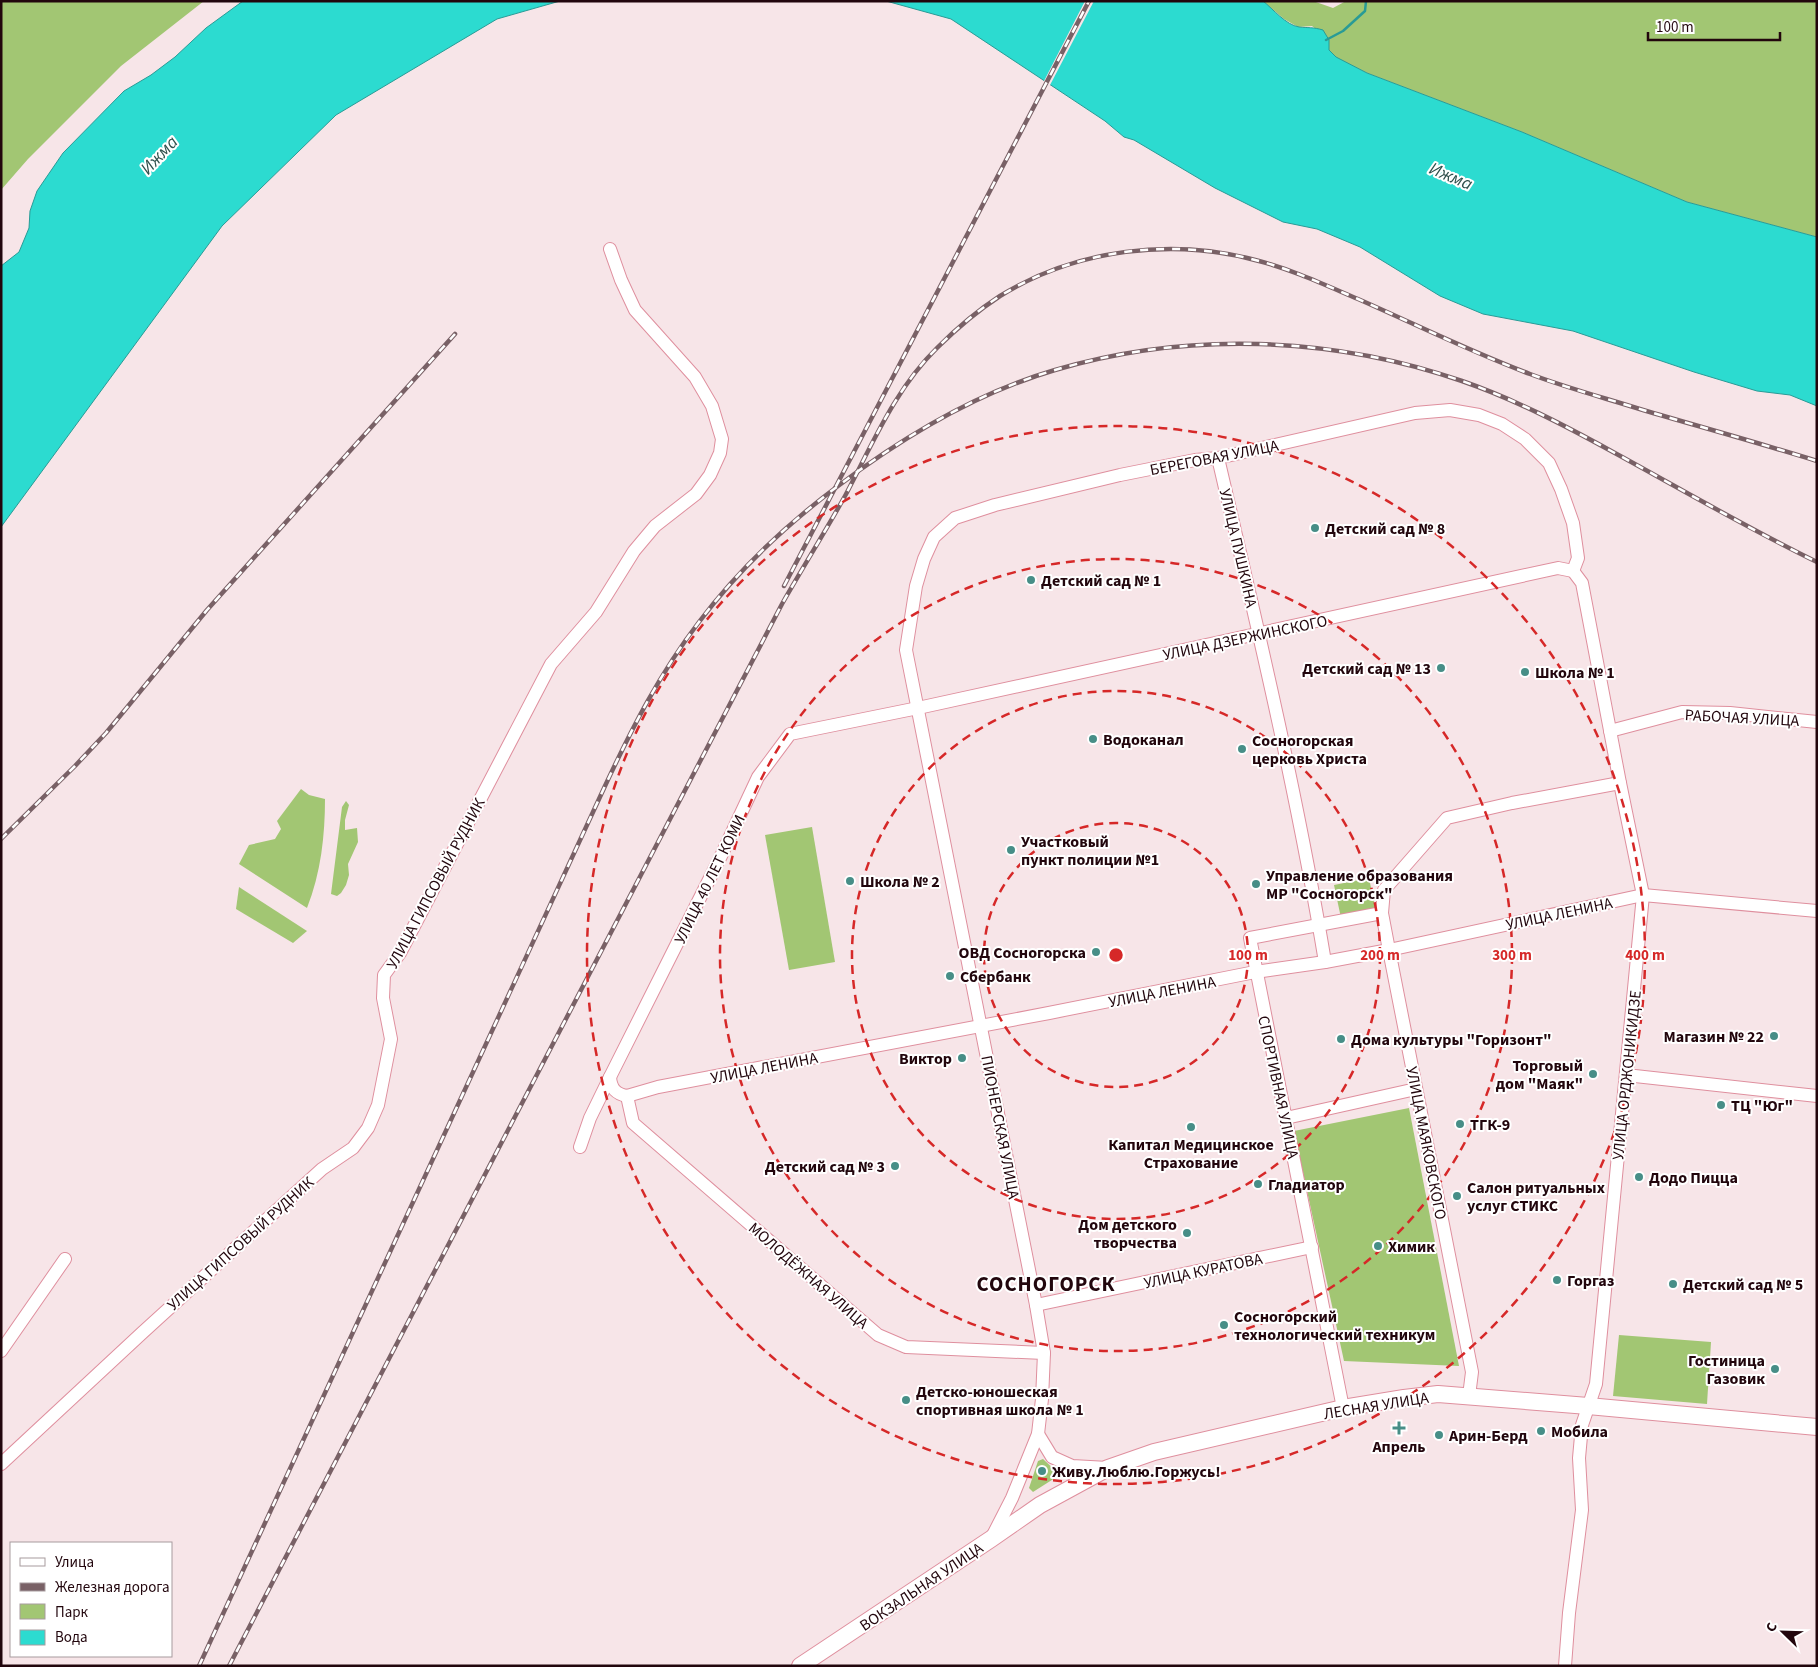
<svg xmlns="http://www.w3.org/2000/svg" width="1818" height="1667" viewBox="0 0 1818 1667" font-family="'Source Sans 3',sans-serif">
<rect width="100%" height="100%" fill="#f7e5e8"/>
<g fill="#a2c673">
<polygon points="1,1 204,1 121,66 28,159 1,190"/>
<polygon points="1263,1 1313,1 1333,8 1346,1 1817,1 1817,237 1687,202 1522,132 1367,73 1335,57 1328,50 1329,40 1312,26 1298,27 1284,19"/>
<path d="M301 789 309 795 325 799C325 835 321 873 307 908L239 864 249 845 275 839 281 829 277 821Z"/>
<polygon points="346,801 349,805 345,820 345,830 357,828 358,842 348,864 349,875 346,885 341,893 337,896 331,894 342,807"/>
<polygon points="812,827 835,962 789,970 765,835"/>
<polygon points="1369,878 1376,912 1341,918 1334,885"/>
<polygon points="239,887 307,931 293,943 236,909"/>
<polygon points="1409,1108 1459,1366 1344,1361 1294,1131"/>
<polygon points="1619,1335 1711,1342 1707,1404 1613,1396"/>
<polygon points="1043,1459 1057,1472 1055,1478 1033,1492 1029,1488 1038,1461"/>
</g>
<g fill="#2cdbd0" stroke="#299b96">
<polygon points="243,1 560,1 497,19 336,115 222,226 1,527 1,266 19,252 29,228 30,211 37,191 63,153 124,91 151,75 175,57 206,28"/>
<path d="M886 1H1263C1273 9 1286 25 1299 27 1308 28 1313 27 1323 30L1329 40V50L1336 57 1367 73 1522 132 1687 202 1817 237V406L1790 395 1757 391 1694 372 1573 331 1483 314 1440 296 1360 247 1317 229 1283 222 1215 188 1134 140 1124 137 1105 121 951 19Z"/>
</g>
<polygon fill="#f7e5e8" points="1085,1 1094,1 1049,87 1043,83"/>
<g fill="none" stroke-linecap="round" stroke-linejoin="round">
<polyline stroke="#299b96" stroke-width="2.5" points="1326,40 1343,31 1365,11 1366,1"/>
<g stroke="#df8f9e" stroke-width="14">
<g id="minor">
<path d="M1218 458C1257 625 1297 793 1325 962"/>
<polyline points="1610,731 1682,712 1730,713 1817,722"/>
<polyline points="1626,1075 1817,1096"/>
<path d="M610 1077C611 1089 616 1094 627 1096"/>
<polyline points="627,1096 658,1087 1049,1013 1255,972 1325,962 1389,950 1643,895 1817,911"/>
<polyline points="627,1096 633,1123 878,1335 906,1347 1044,1353"/>
<polyline points="1286,1118 1416,1089"/>
<polyline points="580,1147 590,1118 610,1077 721,856 758,777 790,734 918,708 1558,568 1573,571"/>
<polyline points="1036,1305 1312,1247"/>
<polyline points="1,1351 65,1259"/>
<polyline points="1469,1396 1472,1372 1389,950 1382,913 1384,890 1447,818 1512,803 1620,783"/>
<polyline points="1343,1408 1250,938 1382,913"/>
<polyline points="1038,1434 1052,1457 1072,1466 1108,1468"/>
<polyline points="1,1464 142,1333 322,1169 353,1148 368,1128 378,1105 391,1039 383,998 384,975 400,953 551,664 596,612 634,551 655,526 696,494 710,475 720,453 722,439 712,406 695,377 635,310 621,280 610,249"/>
<polyline points="991,1539 1012,1498 1038,1434 1042,1399 1044,1353 1036,1305 906,650 916,586 924,559 934,537 955,518 995,505 1120,475 1195,460 1218,458 1415,413 1450,410 1479,415 1502,424 1525,439 1549,463 1561,489 1573,523 1578,558 1573,571"/>
<polyline points="1565,1666 1569,1613 1582,1510 1579,1458 1582,1425 1596,1384 1643,895 1620,783 1582,583 1573,571"/>
</g>
</g>
<g stroke="#df8f9e" stroke-width="18">
<polyline id="major" points="800,1666 991,1539 1040,1505 1108,1468 1154,1452 1343,1408 1404,1398 1438,1394 1588,1406 1817,1427"/>
</g>
<use href="#minor" stroke="#fff" stroke-width="12"/>
<use href="#major" stroke="#fff" stroke-width="16"/>
<g stroke="#796166" stroke-width="4.5">
<g id="rail">
<polyline points="784,586 1089,1"/>
<polyline points="1,839 75,766 106,733 207,610 455,334"/>
<path d="M199 1666 605 786C632 728 660 673 699 622 738 570 786 525 838 486 903 437 976 393 1055 370 1187 331 1332 336 1462 381 1514 399 1564 425 1613 452 1681 489 1747 528 1817 562"/>
<path d="M229 1666 782 604C803 567 825 532 845 496 872 445 895 389 937 348 956 329 977 311 1000 296 1076 249 1173 237 1259 261 1293 270 1325 285 1358 299 1415 324 1471 352 1530 374 1567 388 1605 398 1643 410 1701 427 1759 443 1817 461"/>
</g>
</g>
<use href="#rail" stroke="#fff" stroke-width="2.5" stroke-dasharray="8" stroke-linecap="butt"/>
</g>
<g fill="none" stroke="#d62828" stroke-width="2.5" stroke-dasharray="9 6">
<circle cx="1116" cy="955" r="132"/>
<circle cx="1116" cy="955" r="264"/>
<circle cx="1116" cy="955" r="396"/>
<circle cx="1116" cy="955" r="529"/>
</g>
<g fill="#478e87" stroke="#fff" stroke-width="2">
<circle cx="1315" cy="528" r="5"/>
<circle cx="1031" cy="580" r="5"/>
<circle cx="1441" cy="668" r="5"/>
<circle cx="1525" cy="672" r="5"/>
<circle cx="1093" cy="739" r="5"/>
<circle cx="1242" cy="749" r="5"/>
<circle cx="1011" cy="850" r="5"/>
<circle cx="850" cy="881" r="5"/>
<circle cx="1256" cy="884" r="5"/>
<circle cx="1096" cy="952" r="5"/>
<circle cx="950" cy="976" r="5"/>
<circle cx="1774" cy="1036" r="5"/>
<circle cx="1341" cy="1039" r="5"/>
<circle cx="962" cy="1058" r="5"/>
<circle cx="1593" cy="1074" r="5"/>
<circle cx="1721" cy="1105" r="5"/>
<circle cx="1460" cy="1124" r="5"/>
<circle cx="1191" cy="1127" r="5"/>
<circle cx="895" cy="1166" r="5"/>
<circle cx="1639" cy="1177" r="5"/>
<circle cx="1258" cy="1184" r="5"/>
<circle cx="1457" cy="1196" r="5"/>
<circle cx="1187" cy="1233" r="5"/>
<circle cx="1378" cy="1246" r="5"/>
<circle cx="1557" cy="1280" r="5"/>
<circle cx="1673" cy="1284" r="5"/>
<circle cx="1224" cy="1325" r="5"/>
<circle cx="1775" cy="1369" r="5"/>
<circle cx="906" cy="1400" r="5"/>
<path d="M1396.5 1420.5h5v5h5v5h-5v5h-5v-5h-5v-5h5z"/>
<circle cx="1541" cy="1431" r="5"/>
<circle cx="1439" cy="1435" r="5"/>
<circle cx="1042" cy="1471" r="5"/>
</g>
<g text-anchor="middle" stroke-width="4" stroke-linejoin="round" paint-order="stroke">
<g font-size="16" fill="#22060d" stroke="#fff">
<text transform="translate(1214 457) rotate(-11)" y="6">БЕРЕГОВАЯ УЛИЦА</text>
<text transform="translate(1239 548) rotate(77)" y="6">УЛИЦА ПУШКИНА</text>
<text transform="translate(1245 637) rotate(-12)" y="6">УЛИЦА ДЗЕРЖИНСКОГО</text>
<text transform="translate(1742 717) rotate(3)" y="6">РАБОЧАЯ УЛИЦА</text>
<text transform="translate(709 879) rotate(-64)" y="6">УЛИЦА 40 ЛЕТ КОМИ</text>
<text transform="translate(435 883) rotate(-62)" y="6">УЛИЦА ГИПСОВЫЙ РУДНИК</text>
<text transform="translate(1559 913) rotate(-12)" y="6">УЛИЦА ЛЕНИНА</text>
<text transform="translate(1162 991) rotate(-11)" y="6">УЛИЦА ЛЕНИНА</text>
<text transform="translate(764 1067) rotate(-11)" y="6">УЛИЦА ЛЕНИНА</text>
<text transform="translate(1626 1075) rotate(-84)" y="6">УЛИЦА ОРДЖОНИКИДЗЕ</text>
<text transform="translate(1279 1087) rotate(78)" y="6">СПОРТИВНАЯ УЛИЦА</text>
<text transform="translate(1001 1127) rotate(79)" y="6">ПИОНЕРСКАЯ УЛИЦА</text>
<text transform="translate(1427 1143) rotate(79)" y="6">УЛИЦА МАЯКОВСКОГО</text>
<text transform="translate(240 1243) rotate(-42)" y="6">УЛИЦА ГИПСОВЫЙ РУДНИК</text>
<text transform="translate(1203 1270) rotate(-12)" y="6">УЛИЦА КУРАТОВА</text>
<text transform="translate(809 1275) rotate(41)" y="6">МОЛОДЁЖНАЯ УЛИЦА</text>
<text transform="translate(1376 1405) rotate(-9)" y="6">ЛЕСНАЯ УЛИЦА</text>
<text transform="translate(921 1586) rotate(-34)" y="6">ВОКЗАЛЬНАЯ УЛИЦА</text>
</g>
<g font-size="16" font-weight="bold" fill="#22060d" stroke="#fff" text-anchor="start">
<text x="1325" y="534">Детский сад № 8</text>
<text x="1041" y="586">Детский сад № 1</text>
<text x="1431" y="674" text-anchor="end">Детский сад № 13</text>
<text x="1535" y="678">Школа № 1</text>
<text x="1103" y="745">Водоканал</text>
<text x="1252" y="746">Сосногорская<tspan x="1252" dy="18">церковь Христа</tspan></text>
<text x="1021" y="847">Участковый<tspan x="1021" dy="18">пункт полиции №1</tspan></text>
<text x="1266" y="881">Управление образования<tspan x="1266" dy="18">МР "Сосногорск"</tspan></text>
<text x="860" y="887">Школа № 2</text>
<text x="1086" y="958" text-anchor="end">ОВД Сосногорска</text>
<text x="960" y="982">Сбербанк</text>
<text x="1764" y="1042" text-anchor="end">Магазин № 22</text>
<text x="1351" y="1045">Дома культуры "Горизонт"</text>
<text x="952" y="1064" text-anchor="end">Виктор</text>
<text x="1583" y="1071" text-anchor="end">Торговый<tspan x="1583" dy="18">дом "Маяк"</tspan></text>
<text x="1731" y="1111">ТЦ "Юг"</text>
<text x="1470" y="1130">ТГК-9</text>
<text x="1191" y="1150" text-anchor="middle">Капитал Медицинское<tspan x="1191" dy="18">Страхование</tspan></text>
<text x="885" y="1172" text-anchor="end">Детский сад № 3</text>
<text x="1649" y="1183">Додо Пицца</text>
<text x="1268" y="1190">Гладиатор</text>
<text x="1467" y="1193">Салон ритуальных<tspan x="1467" dy="18">услуг СТИКС</tspan></text>
<text x="1177" y="1230" text-anchor="end">Дом детского<tspan x="1177" dy="18">творчества</tspan></text>
<text x="1388" y="1252">Химик</text>
<text x="1567" y="1286">Горгаз</text>
<text x="1683" y="1290">Детский сад № 5</text>
<text x="1234" y="1322">Сосногорский<tspan x="1234" dy="18">технологический техникум</tspan></text>
<text x="1765" y="1366" text-anchor="end">Гостиница<tspan x="1765" dy="18">Газовик</tspan></text>
<text x="916" y="1397">Детско-юношеская<tspan x="916" dy="18">спортивная школа № 1</tspan></text>
<text x="1551" y="1437">Мобила</text>
<text x="1449" y="1441">Арин-Берд</text>
<text x="1399" y="1452" text-anchor="middle">Апрель</text>
<text x="1052" y="1477">Живу.Люблю.Горжусь!</text>
</g>
<g font-size="18" font-style="italic" fill="#2f504c" stroke="#fff">
<text transform="translate(159 155) rotate(-47)" y="6">Ижма</text>
<text transform="translate(1451 176) rotate(23)" y="6">Ижма</text>
</g>
<g font-size="21" font-weight="bold" letter-spacing="1" fill="#22060d" stroke="#fff">
<text x="1046" y="1291">СОСНОГОРСК</text>
</g>
</g>
<circle cx="1116" cy="955" r="8" fill="#d62828" stroke="#fff" stroke-width="2.5"/>
<g font-size="15" text-anchor="middle" font-weight="bold" fill="#d62828" stroke="#fff" stroke-width="4" stroke-linejoin="round" paint-order="stroke">
<text x="1248" y="960">100 m</text>
<text x="1380" y="960">200 m</text>
<text x="1512" y="960">300 m</text>
<text x="1645" y="960">400 m</text>
</g>
<rect width="1818" height="1667" fill="none" stroke="#22060d" stroke-width="5"/>
<rect x="10" y="1542" width="162" height="115" fill="#ffffff" stroke="#a79b9e"/>
<rect x="20" y="1558" width="25" height="8" fill="#ffffff" stroke="#a79b9e"/>
<text x="55" y="1567" font-size="15" fill="#22060d">Улица</text>
<rect x="20" y="1583" width="25" height="8" fill="#796166" stroke="#a79b9e"/>
<text x="55" y="1592" font-size="15" fill="#22060d">Железная дорога</text>
<rect x="20" y="1604" width="25" height="15" fill="#a2c673" stroke="#a79b9e"/>
<text x="55" y="1617" font-size="15" fill="#22060d">Парк</text>
<rect x="20" y="1630" width="25" height="15" fill="#2cdbd0" stroke="#a79b9e"/>
<text x="55" y="1642" font-size="15" fill="#22060d">Вода</text>
<g transform="translate(1783 1632) rotate(293)" stroke="#ffffff" stroke-width="4" paint-order="stroke">
<path d="M0-4L9 19L0 12L-9 19Z" fill="#22060d"/>
<text y="-8" font-size="14" font-weight="bold" text-anchor="middle" fill="#22060d">С</text>
</g>
<path d="M1648 32v8h132v-8" fill="none" stroke="#22060d" stroke-width="2.5"/>
<text x="1656" y="32" font-size="15" fill="#22060d" stroke="#ffffff" stroke-width="4" paint-order="stroke">100 m</text>
</svg>
